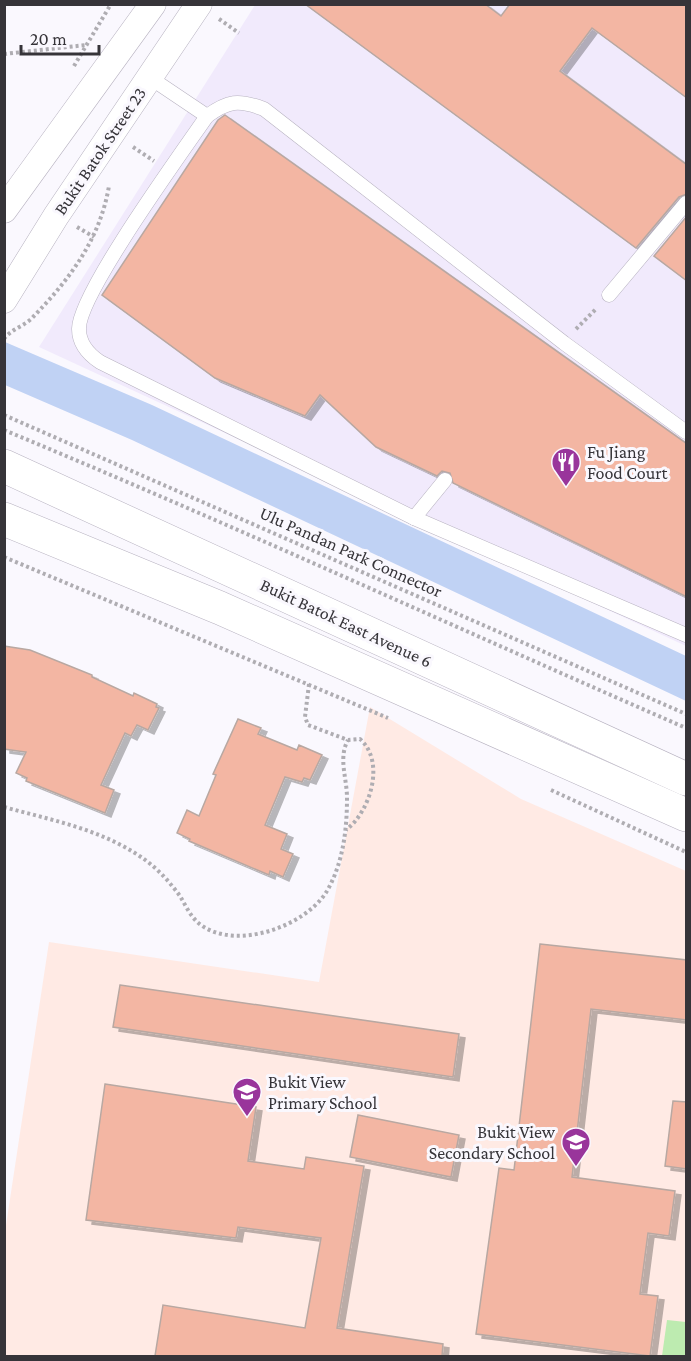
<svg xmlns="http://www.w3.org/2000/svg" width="691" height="1361" viewBox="0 0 691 1361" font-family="'Crimson Pro',serif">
<defs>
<filter id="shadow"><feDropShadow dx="6" dy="4" stdDeviation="0" flood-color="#0004"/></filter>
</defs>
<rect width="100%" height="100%" fill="#faf8fe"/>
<polygon fill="#f1eafc" points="255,5 686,5 686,646 39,347"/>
<polygon fill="#ffeae4" points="370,707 521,799 686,871 686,1356 5,1356 5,1232 49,942 319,982"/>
<polygon fill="#bdebb0" points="667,1320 686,1322 686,1356 662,1356"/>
<polygon fill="#c0d2f4" points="5,342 152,405 686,656 686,701 132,440 5,385"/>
<g fill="#f3b6a3" stroke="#b8a8a2" stroke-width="1.5" filter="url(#shadow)">
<polygon points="305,4 485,4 501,16 510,4 687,4 687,98 592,28 560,71 687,165 687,194 679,197 636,248"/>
<polygon points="225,115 687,444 687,597 453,483 450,473 442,471 437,476 376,447 320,395 305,416 215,378 102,295 218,120"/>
<polygon points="687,216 687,281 654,256"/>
<polygon points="4,646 30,650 92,675 92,677 133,696 134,693 157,704 156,707 159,708 148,730 137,725 131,736 125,733 101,785 114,790 105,813 26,781 27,778 16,773 26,752 4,749"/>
<polygon points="238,719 261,728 258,734 297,750 299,745 322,755 310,780 304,778 302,782 285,777 265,825 287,834 281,849 293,854 283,877 270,871 269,875 189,841 190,839 177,833 187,810 199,816 216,775 213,774"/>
<polygon points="540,944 687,960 687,1020 591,1009 572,1177 675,1191 669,1236 648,1233 640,1294 658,1296 650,1356 476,1334 499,1168 514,1170"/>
<polygon points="120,985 459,1034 453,1077 113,1027"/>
<polygon points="105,1084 256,1107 248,1161 304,1169 306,1157 364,1166 337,1328 443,1344 442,1356 155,1356 163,1305 305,1328 321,1238 238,1227 236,1238 86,1220"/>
<polygon points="673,1101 687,1102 687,1169 665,1166"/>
<polygon points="358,1115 459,1135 451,1177 350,1157"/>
</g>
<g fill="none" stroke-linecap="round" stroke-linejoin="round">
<g stroke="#b7b2c0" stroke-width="15">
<g id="lane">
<path d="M149 77 207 116C228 101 238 99 264 109L564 343 686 432"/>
<path d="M207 116C183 151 78 295 79 329 79 344 88 354 100 362L414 518 686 635"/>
<polyline points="609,295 686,203"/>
<polyline points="414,518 445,480"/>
</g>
</g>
<g stroke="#b7b2c0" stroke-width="27">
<g id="street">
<polyline points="4,210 153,4"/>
<polyline points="4,300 56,216 199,4"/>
</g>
</g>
<g stroke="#b7b2c0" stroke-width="34">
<g id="secondary">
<polyline points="4,466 686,779"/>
<polyline points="4,519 220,608 686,815"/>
</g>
</g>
<g stroke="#afadb2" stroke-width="4" stroke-dasharray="3 3" stroke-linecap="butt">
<polyline points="219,19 239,33"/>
<polyline points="4,54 86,45"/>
<polyline points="74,66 111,4"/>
<polyline points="133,147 154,161"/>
<polyline points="77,227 94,237"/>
<polyline points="576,329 596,309"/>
<path d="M4 339C11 329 25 326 33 317 70 279 100 239 109 186"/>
<polyline points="4,415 686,714"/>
<path d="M4 430C233 525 459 629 686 728"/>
<polyline points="4,557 388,718"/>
<path d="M309 684 305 717 308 725 348 740 360 739C386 762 370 812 346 830"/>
<polyline points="551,790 686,852"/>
<path d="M4 807C51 820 100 829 141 857 156 867 169 881 180 896 186 906 191 918 201 925 237 951 306 926 327 891 343 863 347 830 347 798 347 778 338 758 348 740"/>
</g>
<use href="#lane" stroke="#fff" stroke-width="14"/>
<use href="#street" stroke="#fff" stroke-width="26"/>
<use href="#secondary" stroke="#fff" stroke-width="33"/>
</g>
<defs>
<g id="restaurant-pin" transform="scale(1.5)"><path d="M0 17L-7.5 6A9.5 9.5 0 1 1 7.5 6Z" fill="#99359b" stroke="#faf8fe"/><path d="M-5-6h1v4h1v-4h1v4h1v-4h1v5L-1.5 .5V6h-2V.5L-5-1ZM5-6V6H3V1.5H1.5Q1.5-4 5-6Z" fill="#fff"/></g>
<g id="school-pin" transform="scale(1.5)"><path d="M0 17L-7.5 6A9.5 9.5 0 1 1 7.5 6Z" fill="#99359b" stroke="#faf8fe"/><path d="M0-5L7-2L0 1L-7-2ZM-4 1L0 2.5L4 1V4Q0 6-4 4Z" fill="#fff"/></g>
</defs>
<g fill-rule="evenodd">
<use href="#restaurant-pin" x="566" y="462"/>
<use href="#school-pin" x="247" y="1092"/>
<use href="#school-pin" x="576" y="1142"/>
</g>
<g text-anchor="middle" stroke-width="6" stroke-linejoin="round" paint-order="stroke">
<g font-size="18" fill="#363439" stroke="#faf8fe">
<text transform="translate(100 151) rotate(-56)" y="6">Bukit Batok Street 23</text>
<text transform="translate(351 552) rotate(24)" y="6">Ulu Pandan Park Connector</text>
<text transform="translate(346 623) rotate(25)" y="6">Bukit Batok East Avenue 6</text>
</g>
<g font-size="18" fill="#363439" stroke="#faf8fe" text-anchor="start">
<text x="587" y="458">Fu Jiang<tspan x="587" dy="21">Food Court</tspan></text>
<text x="268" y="1088">Bukit View<tspan x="268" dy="21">Primary School</tspan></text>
<text x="555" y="1138" text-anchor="end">Bukit View<tspan x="555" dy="21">Secondary School</tspan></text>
</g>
</g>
<rect width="691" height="1361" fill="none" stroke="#363439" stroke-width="12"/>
<path d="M21 45v9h78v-9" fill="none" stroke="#363439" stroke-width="3"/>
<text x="30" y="45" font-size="18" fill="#363439" stroke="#faf8fe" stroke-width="4.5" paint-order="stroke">20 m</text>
</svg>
